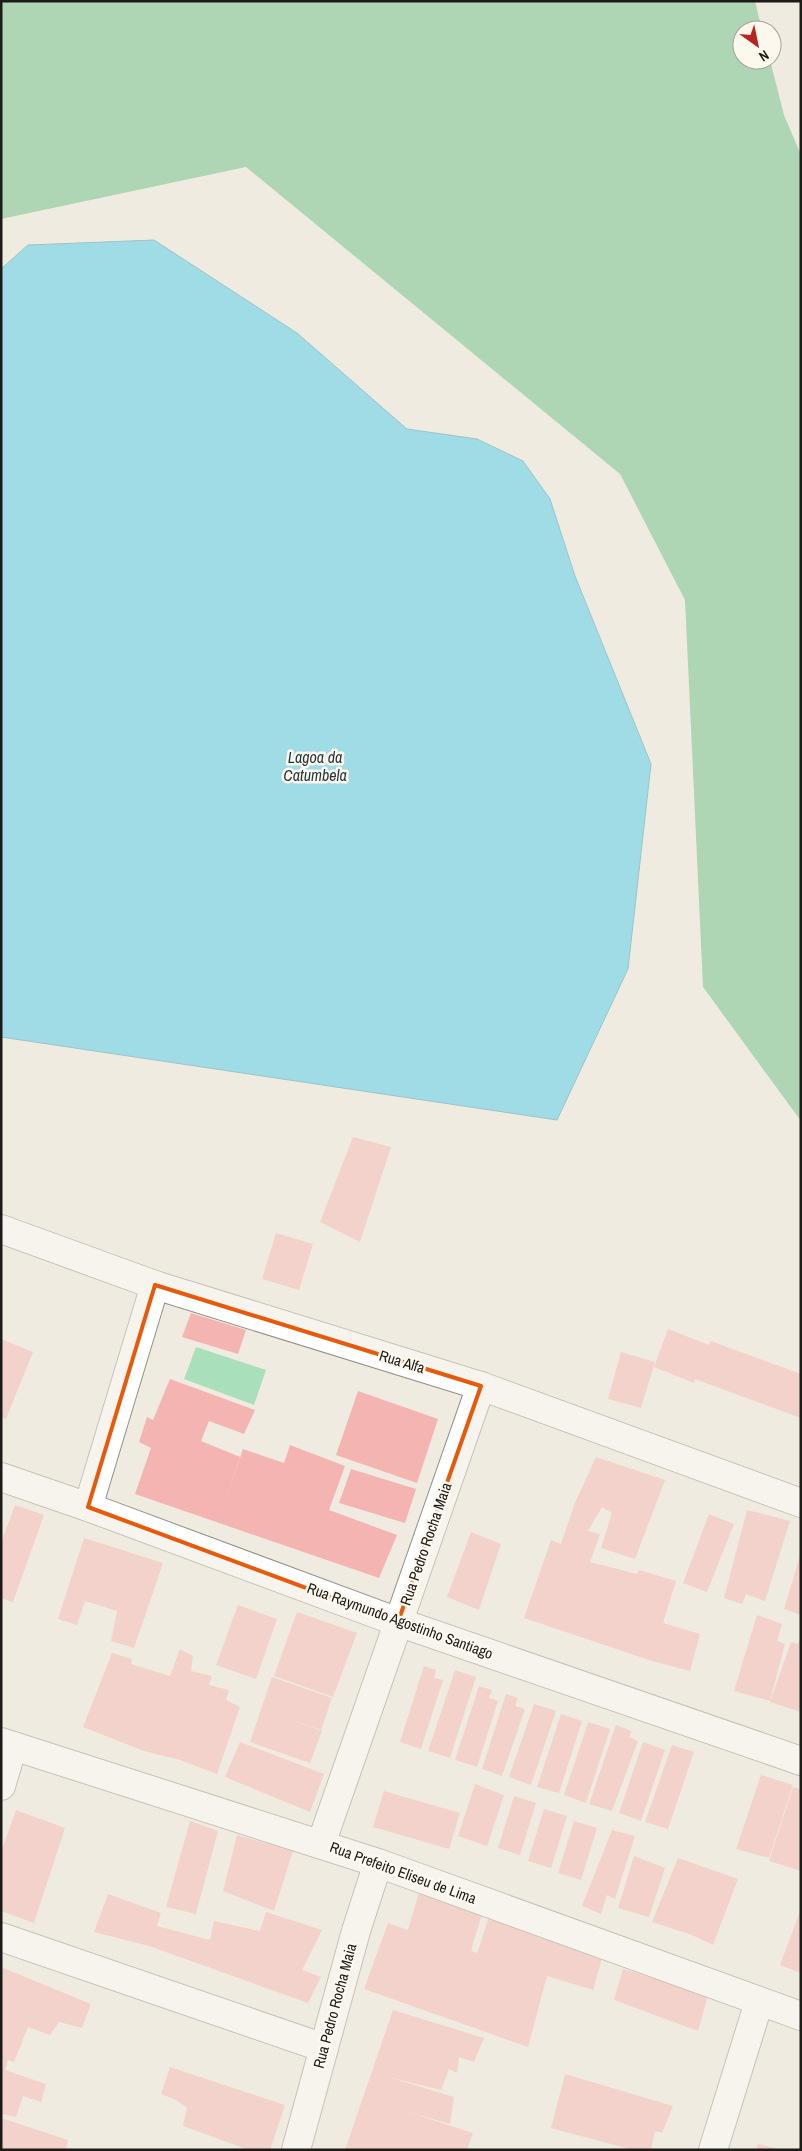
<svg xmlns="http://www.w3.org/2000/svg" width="802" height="2151" viewBox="0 0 802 2151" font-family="'Archivo Narrow',sans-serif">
<rect width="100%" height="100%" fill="#f0ebe0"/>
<polygon fill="#a9dfba" points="196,1347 266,1370 254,1405 184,1379"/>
<polygon fill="#5dbd82" points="1,1 755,1 762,30 742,30 742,60 770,60 784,115 801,155 801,1121 703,987 685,600 620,474 246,167 1,219"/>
<polygon fill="#3ec9ee" stroke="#3495ae" points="154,240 297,333 407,429 477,439 523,461 550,499 575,576 651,764 628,969 557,1120 1,1037 1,269 28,245"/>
<g fill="#f4b4b1">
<polygon points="353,1137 391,1147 360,1242 320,1222"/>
<polygon points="276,1233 313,1244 299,1290 262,1279"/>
<polygon points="191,1313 246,1330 238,1354 182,1337"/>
<polygon points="668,1329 709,1345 711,1341 801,1374 801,1418 695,1379 694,1383 654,1367"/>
<polygon points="1,1339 33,1352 6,1419 1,1417"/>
<polygon points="621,1352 655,1362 641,1408 608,1399"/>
<polygon points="170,1379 255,1410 244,1434 209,1421 201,1441 240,1457 224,1505 243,1449 284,1463 290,1445 345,1466 329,1510 397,1535 379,1578 135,1494 151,1448 139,1442 147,1417 153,1420"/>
<polygon points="358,1391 438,1419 417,1483 336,1455"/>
<polygon points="596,1457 665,1480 635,1559 601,1548 612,1513 602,1507 588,1531 600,1534 590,1562 637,1574 639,1570 676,1581 663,1623 700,1634 690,1671 652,1661 524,1618 551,1540 561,1544 574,1505"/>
<polygon points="351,1469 416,1489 405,1523 339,1503"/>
<polygon points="15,1505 44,1515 13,1602 1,1598 1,1543"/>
<polygon points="747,1510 790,1521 765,1601 746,1594 742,1604 724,1598"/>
<polygon points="709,1514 734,1524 707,1592 683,1583"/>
<polygon points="471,1532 501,1544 479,1610 447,1597"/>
<polygon points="84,1538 163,1563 134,1648 111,1641 117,1611 85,1601 77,1625 58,1619"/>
<polygon points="800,1556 801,1556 801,1615 784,1609"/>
<polygon points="238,1605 277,1619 256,1679 216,1665"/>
<polygon points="297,1612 357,1633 333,1697 274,1676"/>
<polygon points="757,1615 782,1624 777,1641 785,1644 770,1701 734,1691"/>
<polygon points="801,1637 801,1712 770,1702 791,1642 798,1644"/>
<polygon points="180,1649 193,1656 191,1671 212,1676 209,1685 229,1690 226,1700 240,1707 217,1774 180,1760 144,1751 83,1727 112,1653 132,1659 131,1664 170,1676"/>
<polygon points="424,1666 436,1670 434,1678 443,1680 421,1749 400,1742"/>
<polygon points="455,1670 476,1677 450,1758 428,1751"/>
<polygon points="272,1677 332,1698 321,1730 277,1715 322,1731 310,1763 250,1742"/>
<polygon points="479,1686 492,1690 489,1698 498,1701 477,1767 455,1760"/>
<polygon points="506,1694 518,1698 515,1706 525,1709 502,1776 482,1769"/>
<polygon points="534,1704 556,1711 531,1785 509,1777"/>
<polygon points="561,1714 582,1721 559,1793 537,1787"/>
<polygon points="588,1722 610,1729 586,1803 564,1795"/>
<polygon points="616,1725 632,1731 629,1737 638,1741 612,1811 589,1804"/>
<polygon points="240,1742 324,1774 310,1812 225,1777"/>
<polygon points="643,1742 665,1750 641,1821 619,1813"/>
<polygon points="672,1745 694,1752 668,1829 645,1822"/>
<polygon points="761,1775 793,1785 769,1858 736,1849"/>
<polygon points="475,1784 504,1795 487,1846 458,1836"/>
<polygon points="793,1787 801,1789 801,1871 769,1861"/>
<polygon points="384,1791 460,1813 449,1849 373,1827"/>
<polygon points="514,1796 536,1803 520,1855 498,1848"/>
<polygon points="544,1809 567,1816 551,1868 528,1861"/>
<polygon points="16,1810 65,1828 34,1923 1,1911 1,1852"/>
<polygon points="190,1821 218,1831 196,1914 166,1907"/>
<polygon points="574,1821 597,1828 581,1880 558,1873"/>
<polygon points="612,1830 635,1836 615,1899 607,1895 601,1914 582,1906"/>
<polygon points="237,1835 293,1851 274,1911 223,1891"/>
<polygon points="634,1856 665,1868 649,1917 618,1908"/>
<polygon points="678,1858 738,1879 713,1945 692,1935 652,1922"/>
<polygon points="420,1889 482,1914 471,1951 477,1953 490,1914 603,1955 593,1990 547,1976 528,2047 364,1989 388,1923 408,1930"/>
<polygon points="108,1894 161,1913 157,1926 210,1940 214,1921 260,1931 266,1912 322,1930 302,1970 321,1977 308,2003 149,1946 94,1932"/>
<polygon points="801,1909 801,1973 780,1965"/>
<polygon points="1,1967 91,2004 82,2028 59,2022 50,2035 28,2027 14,2062 8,2060 5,2070 46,2084 41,2102 23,2096 16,2117 1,2114"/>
<polygon points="623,1969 708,1995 698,2031 614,2000"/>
<polygon points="393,2010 484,2038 474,2062 459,2057 457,2073 449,2069 441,2090 388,2077 454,2097 450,2124 405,2111 473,2133 467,2150 345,2150"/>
<polygon points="170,2067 285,2105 270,2150 249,2150 183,2126 187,2108 176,2100 161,2094"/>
<polygon points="565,2074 673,2106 662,2133 655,2131 651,2150 633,2150 551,2128"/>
<polygon points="1,2118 68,2140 66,2150 1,2150"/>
<polygon points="758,2144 777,2149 777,2150 756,2150"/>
</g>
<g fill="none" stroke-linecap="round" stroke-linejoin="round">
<g stroke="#949086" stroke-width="30">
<g id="minor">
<polyline points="1,1229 155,1285 481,1386 801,1503"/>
<polyline points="1,1477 88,1507 398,1622 801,1761"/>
<polyline points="88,1507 155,1285"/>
<polyline points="1,1742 378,1863 801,2016"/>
<polyline points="1,1786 13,1746"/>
<polyline points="321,1844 481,1386"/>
<polyline points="1,1937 324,2048"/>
<polyline points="296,2150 356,1931 378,1863"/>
<polyline points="713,2150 759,2002"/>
</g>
</g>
<use href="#minor" stroke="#fff" stroke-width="28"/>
</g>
<path d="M0 0H802V2151H0ZM155 1285 481 1386 398 1622 88 1507Z" fill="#f0ebe0" fill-opacity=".55" fill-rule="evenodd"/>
<path fill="none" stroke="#e8590c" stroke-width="4" stroke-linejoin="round" d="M155 1285 481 1386 398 1622 88 1507Z"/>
<g text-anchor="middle" stroke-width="5" stroke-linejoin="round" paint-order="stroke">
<g font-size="15" fill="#1d1b18" stroke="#fdf8ed">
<text transform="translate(402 1362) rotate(17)" y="5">Rua Alfa</text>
<text transform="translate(426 1544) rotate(-71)" y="5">Rua Pedro Rocha Maia</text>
<text transform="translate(400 1621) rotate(20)" y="5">Rua Raymundo Agostinho Santiago</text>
<text transform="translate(403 1873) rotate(20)" y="5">Rua Prefeito Eliseu de Lima</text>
<text transform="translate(335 2006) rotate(-75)" y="5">Rua Pedro Rocha Maia</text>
</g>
<g font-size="16" font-style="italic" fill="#1f363d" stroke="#fdf8ed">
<text x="315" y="763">Lagoa da<tspan x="315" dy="18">Catumbela</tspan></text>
</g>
</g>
<rect width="802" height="2151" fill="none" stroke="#1d1b18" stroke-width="5"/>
<g transform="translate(757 45) rotate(147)"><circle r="24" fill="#fdf8ed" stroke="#a3a098"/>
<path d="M0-4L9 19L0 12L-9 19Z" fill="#b52620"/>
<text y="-8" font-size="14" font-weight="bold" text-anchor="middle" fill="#1d1b18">N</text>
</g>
</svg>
